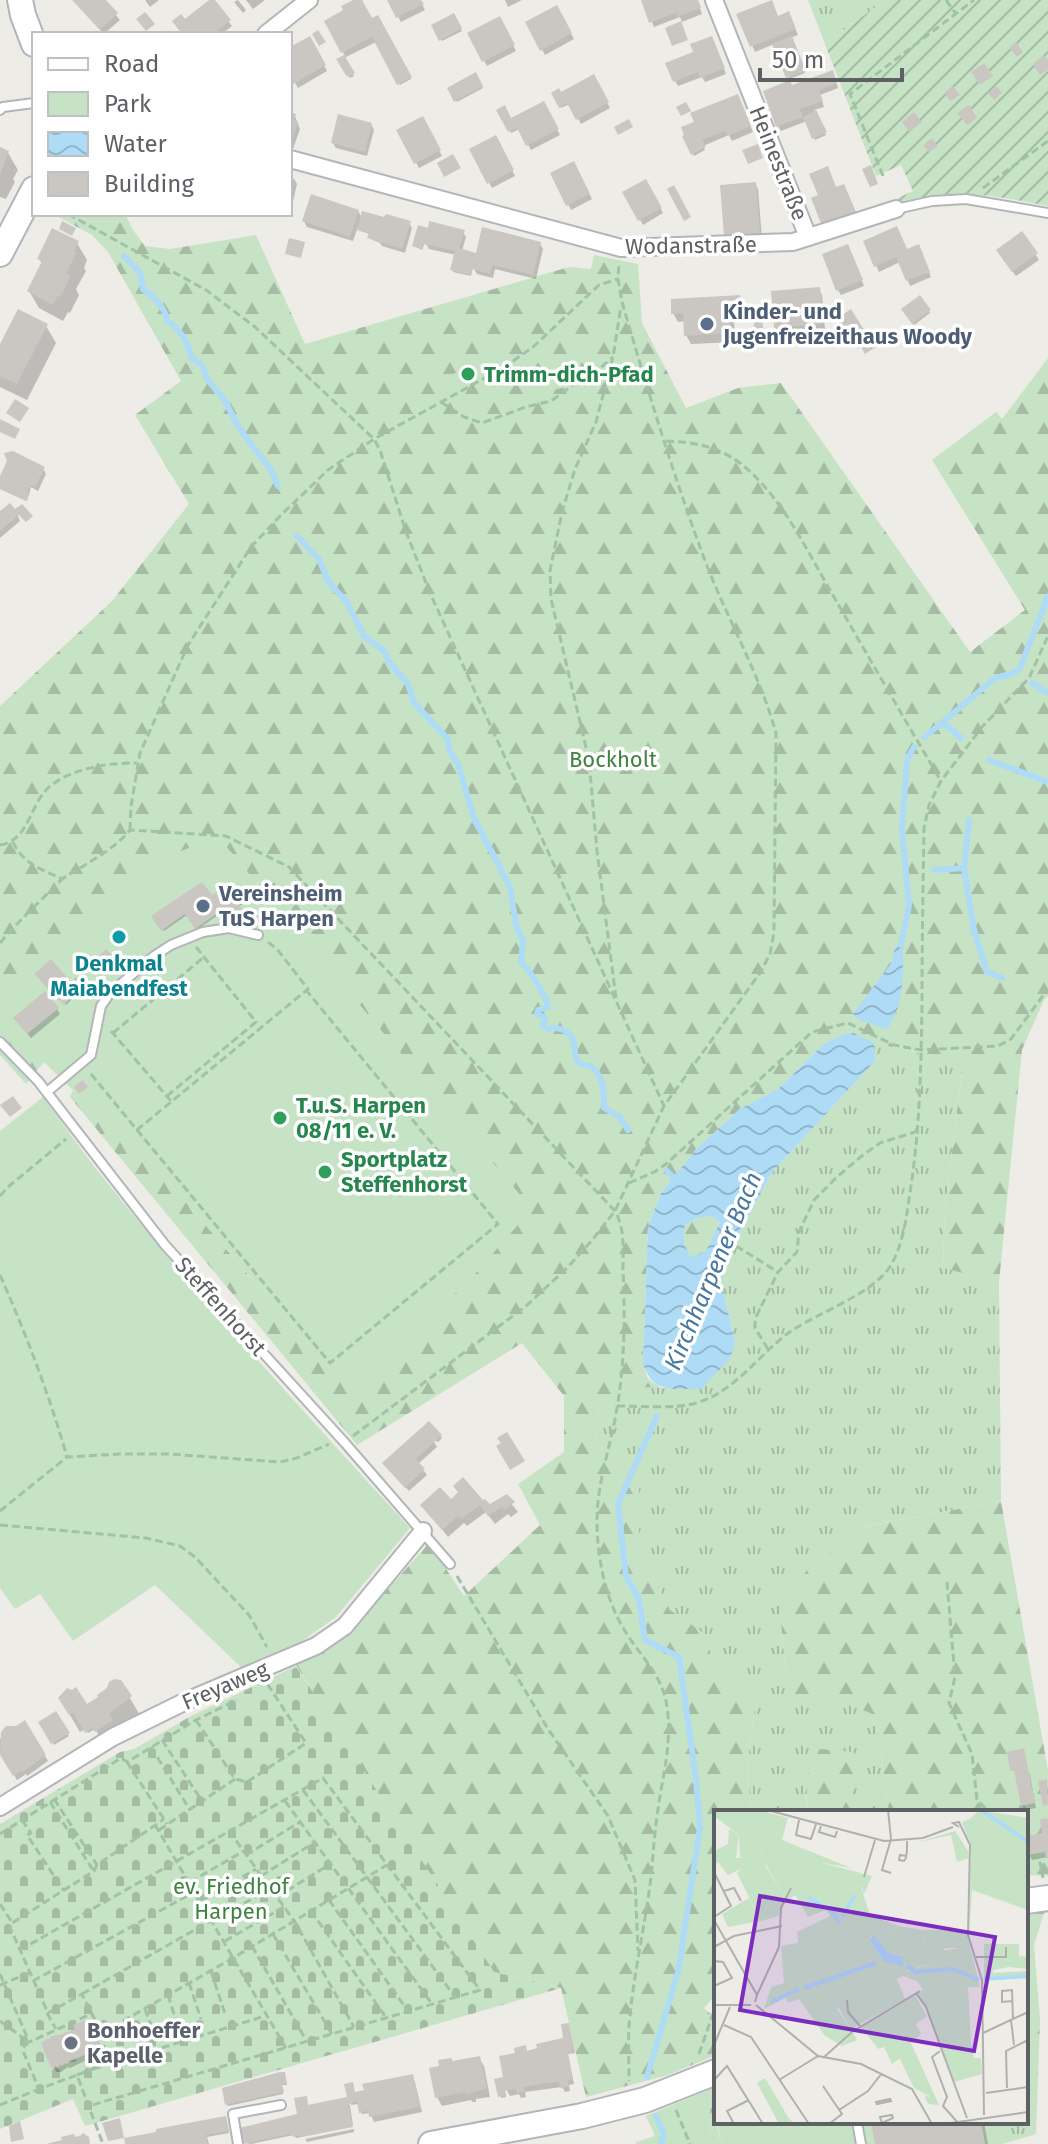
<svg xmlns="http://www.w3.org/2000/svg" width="1048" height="2144" viewBox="0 0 1048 2144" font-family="'Fira Sans',sans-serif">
<defs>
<pattern id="grass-tufts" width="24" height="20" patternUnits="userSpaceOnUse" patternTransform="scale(2)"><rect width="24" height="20" fill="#c7e3c5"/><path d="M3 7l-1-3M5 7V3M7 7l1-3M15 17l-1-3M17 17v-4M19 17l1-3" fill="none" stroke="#a5bba4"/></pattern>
<pattern id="forest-firs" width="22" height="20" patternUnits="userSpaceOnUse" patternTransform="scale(2)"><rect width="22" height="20" fill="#c7e3c5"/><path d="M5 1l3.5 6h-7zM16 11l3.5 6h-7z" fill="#a5bba4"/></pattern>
<pattern id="cemetery-stones" width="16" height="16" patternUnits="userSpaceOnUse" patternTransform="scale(2)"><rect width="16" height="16" fill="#c7e3c5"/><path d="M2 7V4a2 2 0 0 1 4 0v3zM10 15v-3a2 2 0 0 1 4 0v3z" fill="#a5bba4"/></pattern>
<pattern id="garden-furrows" width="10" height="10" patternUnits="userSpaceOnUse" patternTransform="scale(2)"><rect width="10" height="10" fill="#c7e3c5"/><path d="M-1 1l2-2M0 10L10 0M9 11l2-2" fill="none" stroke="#a5bba4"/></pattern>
<pattern id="water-waves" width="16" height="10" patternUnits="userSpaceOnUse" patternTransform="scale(2)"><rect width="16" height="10" fill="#aedbf6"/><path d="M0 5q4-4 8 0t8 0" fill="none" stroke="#91b5cb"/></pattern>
</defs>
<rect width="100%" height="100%" fill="#eeece6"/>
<g fill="url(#grass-tufts)">
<polygon points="808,0 885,0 825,44"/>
<polygon points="874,1043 963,1063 945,1208 943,1267 999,1282 1001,1501 867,1526 780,1612 786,1672 794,1704 841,1701 875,1714 889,1812 851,1812 850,1804 806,1795 806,1812 751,1812 747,1766 756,1699 710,1664 708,1637 670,1610 639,1550 639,1489 596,1440 601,1400 617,1393 645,1385 662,1388 701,1389 735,1342 721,1281 739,1234 773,1171 875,1061"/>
<polygon points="716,2087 716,2122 721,2144 711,2144 709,2090"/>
<polygon points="981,2122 1025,2122 1036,2134 1003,2144 985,2144"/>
</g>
<g fill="url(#forest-firs)">
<path d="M53 214H125L133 230 145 246 170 249 256 235 305 344 569 267 591 269 594 255 638 264 642 323 686 408 738 388 781 383 970 652 1025 610 932 460 996 412 1002 419 1048 358V996L1044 1000 1022 1050 999 1282 943 1268 945 1208 963 1063 874 1043 844 1034 824 1044 778 1089 740 1109 697 1148 661 1193 648 1227 643 1364 648 1379 662 1388C639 1385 621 1391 601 1401L596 1440 637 1471 639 1489V1550L670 1610 709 1637 711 1664 756 1699 747 1766 751 1812H716V1994L704 2008 716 2019V2055L668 2075 586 2097 561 1988 494 1972 482 1965 295 1663 349 1633 429 1543 464 1596 540 1525 518 1484 564 1452V1396L522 1343 357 1445 70 1097 73 1090 138 1147 330 1369 359 1386 531 1209 218 837 51 959 0 1008V706L112 601 189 504 135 415 181 381 108 252 92 235Z"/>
<polygon points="0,1020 44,1062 26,1084 0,1055"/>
<path d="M711 1216 720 1222 706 1252 692 1258C684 1250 682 1236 685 1225L697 1218Z"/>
<polygon points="1001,1501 1048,1771 1048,1876 1026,1875 1026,1812 889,1812 875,1715 841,1701 793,1705 786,1672 780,1612 807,1570 868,1526"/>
<polygon points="809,1748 854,1752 851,1812 806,1812"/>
<polygon points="1045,1910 1034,1945 1040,2020 1036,2134 1025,2122 1026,1912"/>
</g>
<polygon fill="url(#cemetery-stones)" points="296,1666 494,1972 561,1988 85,2126 73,2099 0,2129 0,1824 120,1752 134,1749 191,1716"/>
<g fill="#c7e3c5">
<polygon points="495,356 499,366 440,393 436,381"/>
<polygon points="563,368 566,387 539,393 535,374"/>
<polygon points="218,837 532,1209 474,1275 359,1387 330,1369 138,1147 73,1090 0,1020 0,1008 120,891 165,857"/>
<path d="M43 1097C64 1125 83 1153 105 1180 201 1300 306 1414 410 1528L336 1617 288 1651 244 1670 155 1585 73 1641 40 1594 15 1609 0 1588V1131Z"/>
<polygon points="709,2090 711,2144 636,2144 636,2142 655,2136 646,2116"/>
<polygon points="717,2122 981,2122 985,2144 721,2144"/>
</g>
<path fill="url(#garden-furrows)" d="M885 0H1048V206C1000 197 947 184 900 205L898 198 913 191 901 165 876 176 825 44Z"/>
<g fill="url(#water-waves)" fill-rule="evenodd">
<path d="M903 939C903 969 906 1004 887 1029L859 1020 853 1014 892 962 895 948Z"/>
<path d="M854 1033 874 1043 875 1061 773 1171 739 1234 721 1281 735 1342 730 1359 701 1389C673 1388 654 1395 643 1364L648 1227 661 1193 697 1148 740 1109 778 1089 824 1044 844 1034ZM711 1216 720 1222 706 1251 692 1257C684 1250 682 1236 685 1225L697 1218Z"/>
</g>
<g fill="#0003">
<polygon points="73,0 106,0 105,2 120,20 104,34"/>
<polygon points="145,0 159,0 150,7"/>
<polygon points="212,0 232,26 222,34 183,34 185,21"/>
<polygon points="238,0 246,10 243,13 234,2"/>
<polygon points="246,0 265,0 253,9"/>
<polygon points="357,0 360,0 372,21 378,17 411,79 400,85 376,42 344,58 354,76 350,78 339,60 345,56 326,21 346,11"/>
<polygon points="389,0 420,0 425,10 401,22"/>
<polygon points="505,0 522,0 508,7"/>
<polygon points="643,0 697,0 702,14 682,22 680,17 654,27"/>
<polygon points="557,8 574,39 545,55 528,23"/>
<polygon points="739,15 791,19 798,35 790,38 805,73 789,79 774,44 755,52"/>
<polygon points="454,16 462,31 442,41 434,26"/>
<polygon points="499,19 516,51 487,66 470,34"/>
<polygon points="309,38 327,71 298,88 290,74 290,49"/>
<polygon points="714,43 726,74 705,82 702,77 678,86 675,81"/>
<polygon points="475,75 483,88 457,102 449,88"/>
<polygon points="594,77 610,108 581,124 570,104 561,108 554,93 561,94"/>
<polygon points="835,78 838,88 820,95 824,107 814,110 826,135 815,140 807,121 781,131 778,126 792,87"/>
<polygon points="740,101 753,132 732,141 729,135 703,146 705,150 694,156 688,146 697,123"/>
<polygon points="543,103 560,135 531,150 519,129 511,133 499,111 511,121"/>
<polygon points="290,114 295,116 300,129 293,149 290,148"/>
<polygon points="422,118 442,156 419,168 399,131"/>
<polygon points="371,124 374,130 367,156 336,148 333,143"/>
<polygon points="495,138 515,176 492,188 471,150"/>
<polygon points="0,149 8,153 18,170 13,179 15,182 6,199 0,197"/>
<polygon points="573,163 592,199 571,210 552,174"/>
<polygon points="290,178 294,179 297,184 291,210"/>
<polygon points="646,181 663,213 643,225 625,192"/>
<polygon points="755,184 758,189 762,238 729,241 726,235"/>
<polygon points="358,211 362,218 409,223 412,228 405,253 382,246 380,243 371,239 370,234 360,231 358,227 353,241 307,227 304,221"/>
<polygon points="431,224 463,232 466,237 462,251 474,254 477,258 484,230 540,244 543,249 536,279 495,269 493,278 477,274 473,267 471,276 453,272 456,255 429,249 425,242 422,250 414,246 419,228 429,231"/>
<polygon points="1022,234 1039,260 1016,276 1001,256"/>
<polygon points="865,242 907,251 921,252 931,277 910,286 900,262 879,272"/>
<polygon points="77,243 87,260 84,268 86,271 76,289 79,295 70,313 68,312 63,321 39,308 29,291 43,264 39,259"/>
<polygon points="850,251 864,286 841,295 838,290"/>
<polygon points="819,290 822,295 825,329 779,333 776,328"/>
<polygon points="739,297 744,306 745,318 734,319 735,342 691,344 686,335 685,321 678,322 673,313"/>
<polygon points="919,298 930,313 914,325 903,310"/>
<polygon points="46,326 56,343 27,400 0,387 0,349"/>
<polygon points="43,469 46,474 38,491 31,487 27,501 0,489 0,480"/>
<polygon points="0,514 18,516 20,521 0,538"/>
<polygon points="241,894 246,902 238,907 247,920 244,921 243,919 239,922 227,909 198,929 187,915 164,931 154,916 211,898 238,897"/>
<polygon points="40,980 84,985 85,986 66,1005"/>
<polygon points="57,1009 60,1014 31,1038 19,1023"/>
<polygon points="429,1424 442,1438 438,1442 431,1437 437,1447 418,1464 427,1475 409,1491 388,1468"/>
<polygon points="460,1494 489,1507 506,1497 518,1512 511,1517 508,1514 495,1524 486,1512 467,1526 464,1523 448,1537 423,1505 451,1502"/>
<polygon points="120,1682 140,1715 118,1732 106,1748 95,1729 88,1733 85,1729 80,1732 60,1698 86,1707"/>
<polygon points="55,1714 69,1736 54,1745 41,1723"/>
<polygon points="25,1723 48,1761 27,1776 26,1774 17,1780 0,1752 0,1739"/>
<polygon points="1009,1753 1030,1775 1036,1808 1025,1810 1022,1805 1016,1772 1012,1770"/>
<polygon points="1048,1820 1048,1857 1032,1860 1029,1854 1026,1838 1045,1834"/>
<polygon points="92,2025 102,2049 91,2053 93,2057 70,2068 68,2067 61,2072 56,2072 44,2044"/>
<polygon points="569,2027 575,2053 568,2054 574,2084 569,2085 570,2091 565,2092 562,2087 525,2092 526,2097 521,2098 519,2094 510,2096 504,2085 506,2097 501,2098 502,2079 527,2052 566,2039"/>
<polygon points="479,2058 484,2066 490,2097 476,2099 476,2102 472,2102 471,2100 442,2106 437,2097 452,2063"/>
<polygon points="285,2076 287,2085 282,2085 283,2094 228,2106 227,2104"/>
<polygon points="412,2076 415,2082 422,2112 374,2122 370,2113 362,2114 359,2104 351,2105 346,2085 354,2094"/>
<polygon points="346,2099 350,2106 353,2125 302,2135 302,2137 296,2138 294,2135 251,2144 244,2143 299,2115 308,2107"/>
<polygon points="226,2120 229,2133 207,2137 209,2144 127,2144"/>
<polygon points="873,2122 984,2122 988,2144 877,2144"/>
<polygon points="354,2129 354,2132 307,2142 305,2139"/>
</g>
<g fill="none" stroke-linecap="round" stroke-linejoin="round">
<g stroke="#aedbf6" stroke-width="6">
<path d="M124 256 140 273 143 289C155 298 165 307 167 321 178 326 190 345 191 358L201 364 208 380 224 399 239 428 271 470 278 486"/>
<path d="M297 536 319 559 329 583 347 602 364 636 384 651 388 661 408 684 414 703 448 739 450 752 458 764 474 818 510 887 516 925 523 941 521 962C529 969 547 997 548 1007L538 1010 537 1014 545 1018 543 1027 548 1029C559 1026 571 1031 574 1043 576 1049 573 1057 578 1062 581 1066 586 1064 590 1066 604 1074 604 1094 604 1108L620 1117 628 1130"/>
<polyline points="1032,683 1048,693"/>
<polyline points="941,723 950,728 961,738"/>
<polyline points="925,737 995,678 1014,673 1020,668 1048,596"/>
<polyline points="989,760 1048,782"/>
<polyline points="964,868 969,820"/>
<polyline points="934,870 964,868 974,930 987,972 1002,978"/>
<polyline points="901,945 909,906 902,829 907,760 914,747"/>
<polyline points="667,1171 673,1177 673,1185"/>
<polyline points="647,2077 678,1972 700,1828 696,1779 679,1657 645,1640 639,1599 626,1576 618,1504 657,1416"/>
<polyline points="656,2116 664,2134 661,2144"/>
</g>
</g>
<g fill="#cac7c2">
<polygon points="72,0 106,0 118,13 100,30"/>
<polygon points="209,0 215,0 231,20 213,34 182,34 172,21 181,14 185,19"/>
<polygon points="353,0 362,0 372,18 378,15 412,77 397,85 372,37 341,53 324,21 343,10 341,6"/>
<polygon points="387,0 421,0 424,4 396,18"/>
<polygon points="641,0 698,0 701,8 677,17 676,13 649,23"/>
<polygon points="772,0 778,16 789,11 796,29 750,47 736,14"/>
<polygon points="557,5 572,33 540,51 525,22"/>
<polygon points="145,12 155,24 146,31 136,19"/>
<polygon points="454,13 462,28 439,41 431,25"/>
<polygon points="500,16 515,45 482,62 467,33"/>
<polygon points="681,21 688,40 672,46 665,28"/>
<polygon points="318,30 326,42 319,46 312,34"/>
<polygon points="310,36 326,65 293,84 290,78 290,47"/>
<polygon points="712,36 725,68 700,78 698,72 673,82 665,63 693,52 690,44"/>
<polygon points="792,36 806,71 786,78 772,44"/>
<polygon points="1016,42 1023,52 1017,57 1009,47"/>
<polygon points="344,55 355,73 347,77 336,59"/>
<polygon points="1044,55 1048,60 1048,69 1040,75 1033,64"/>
<polygon points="984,63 993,76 980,85 971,72"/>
<polygon points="833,70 837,83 819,90 823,101 800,109 803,117 776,127 763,91 790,80 792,85"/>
<polygon points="476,72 483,86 454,102 447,88"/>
<polygon points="594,74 609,102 576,120 567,103 559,108 551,93 559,88 561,92"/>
<polygon points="953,86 960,95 950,101 944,93"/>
<polygon points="997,86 1002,93 994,100 988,93"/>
<polygon points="738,94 751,126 727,136 725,131 702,140 706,147 691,155 682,136 684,135 681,127 694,122 690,113"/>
<polygon points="544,101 559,129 526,146 517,128 508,132 496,110 505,105 511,118"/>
<polygon points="686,102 691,111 681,116 676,107"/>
<polygon points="969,105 977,118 967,125 957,113"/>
<polygon points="816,110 827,132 812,139 803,117"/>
<polygon points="290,112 296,114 294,120 298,122 291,144"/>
<polygon points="914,112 922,122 909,132 902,122"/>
<polygon points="338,114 372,123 365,152 331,143"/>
<polygon points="423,116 441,150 414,164 396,130"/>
<polygon points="629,119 633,127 618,135 614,127"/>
<polygon points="496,135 514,170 487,184 469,149"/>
<polygon points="932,138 938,146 929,152 923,145"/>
<polygon points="758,144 763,158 748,164 742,150"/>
<polygon points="0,147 9,151 0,175"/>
<polygon points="453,154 461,168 444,177 437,163"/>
<polygon points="574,161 590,194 566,206 550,173"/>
<polygon points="871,165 878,184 870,187 862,169"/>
<polygon points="828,166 836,187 844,184 856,212 822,226 811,198 818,195 809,174"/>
<polygon points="646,179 662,208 638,221 622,192"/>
<polygon points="756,182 760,233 724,236 720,185"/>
<polygon points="674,185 691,217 684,221 667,189"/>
<polygon points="311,194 359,210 350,237 302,221"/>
<polygon points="362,211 384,217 386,214 411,221 402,249 367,238 369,233 357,230"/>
<polygon points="62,221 76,228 72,236 59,229"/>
<polygon points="429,221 465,230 459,248 476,253 482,227 541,242 533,275 493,265 490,274 472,269 470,275 450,270 455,251 423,244 422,249 412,246 418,225 428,228"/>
<polygon points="897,226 907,249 919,244 930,272 906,281 896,257 874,267 863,241"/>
<polygon points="52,228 79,241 74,251 77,252 66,273 71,276 60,297 58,296 53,305 27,291 42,261 37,259"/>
<polygon points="1022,231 1038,253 1012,272 996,250"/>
<polygon points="289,238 305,242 301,258 285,254"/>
<polygon points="848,244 863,280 836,291 822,254"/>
<polygon points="820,287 823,324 774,328 771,291"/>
<polygon points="740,295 741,310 730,311 731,333 684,336 683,313 671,314 671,299"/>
<polygon points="920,295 931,310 912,324 901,309"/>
<polygon points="18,309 48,324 17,384 0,376 0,344"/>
<polygon points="762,309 763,328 754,329 753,310"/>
<polygon points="851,309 871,341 875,339 879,345 865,354 861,347 858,349 849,334 847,335 836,319"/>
<polygon points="15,399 29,408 20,422 6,413"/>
<polygon points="0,419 20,429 15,439 0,432"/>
<polygon points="13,451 45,467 35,487 31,485 27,492 30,493 26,501 0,489 0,476 7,461 4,453"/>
<polygon points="10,503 15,509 22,504 33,516 26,522 19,515 0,531 0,511"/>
<polygon points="202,882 212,895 230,882 238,894 242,891 247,899 239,905 247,917 241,921 240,919 236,921 225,908 195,929 185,914 161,931 151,916"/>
<polygon points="261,912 271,924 264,930 254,918"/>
<polygon points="106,949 114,957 100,971 92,963"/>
<polygon points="51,959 71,982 77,976 85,983 64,1005 34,974"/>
<polygon points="45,991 59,1008 27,1034 13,1018"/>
<polygon points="83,1080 88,1087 79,1094 74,1087"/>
<polygon points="13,1096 22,1108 10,1117 0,1105"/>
<polygon points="429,1421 442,1435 416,1459 425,1469 405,1488 382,1463"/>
<polygon points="507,1432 525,1461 510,1470 496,1446 501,1443 497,1438"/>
<polygon points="463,1477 483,1500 485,1499 490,1504 507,1494 515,1502 504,1510 502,1507 488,1516 480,1505 461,1519 458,1516 442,1530 420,1505 440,1487 451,1499 458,1492 453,1486"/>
<polygon points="114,1679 121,1680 132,1696 109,1714 113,1720 95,1732 92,1728 85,1733 73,1713 69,1715 58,1698 67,1688 72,1690 76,1687 87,1704 98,1697 97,1695 107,1688 109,1682"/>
<polygon points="56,1711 70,1733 51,1744 38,1722"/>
<polygon points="25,1720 46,1755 23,1772 22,1770 13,1776 0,1755 1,1732 6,1726 16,1726"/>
<polygon points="1024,1748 1035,1803 1021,1806 1014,1770 1010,1771 1007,1752"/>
<polygon points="1047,1779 1048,1805 1043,1806 1038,1781"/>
<polygon points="1048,1818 1048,1858 1046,1858 1045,1852 1027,1855 1026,1836 1042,1833 1040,1819"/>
<polygon points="90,2018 100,2043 90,2047 92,2052 70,2061 67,2064 65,2063 62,2066 60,2065 58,2068 56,2066 51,2068 41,2043 45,2041 46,2039 50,2039 50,2036 55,2037 55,2035 59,2035 75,2029 73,2025"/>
<polygon points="569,2023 575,2051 567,2053 573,2079 568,2080 569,2086 560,2088 559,2082 545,2083 524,2087 525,2092 517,2093 516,2089 505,2091 506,2096 498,2097 494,2079 503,2077 499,2056 515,2053 514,2048 526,2045 527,2051 537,2048 536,2044 563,2038 561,2024"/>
<polygon points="480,2056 487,2088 465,2095 465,2092 435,2098 429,2068 439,2066 438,2060 452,2058 452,2061"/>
<polygon points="280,2072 285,2072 287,2083 282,2084 284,2092 225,2105 222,2088"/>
<polygon points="413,2074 420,2107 369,2117 368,2111 359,2113 357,2102 348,2104 353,2127 302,2137 301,2135 293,2137 292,2134 242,2144 239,2128 297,2114 294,2098 307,2096 308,2105 347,2097 344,2084 353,2082 355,2092 364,2090 362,2084"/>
<polygon points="226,2116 229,2131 206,2135 208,2144 125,2144 124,2138 156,2132 156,2129"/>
<polygon points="120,2118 124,2138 108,2141 102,2123"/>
<polygon points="20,2121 24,2139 11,2142 9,2126"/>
<polygon points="871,2122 981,2122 985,2144 875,2144"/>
<polygon points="83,2133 89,2137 90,2144 46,2144 62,2140 61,2137 74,2134 75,2137 80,2136"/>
</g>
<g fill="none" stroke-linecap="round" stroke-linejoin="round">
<g stroke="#b3b6b9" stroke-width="12">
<g id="lane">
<polyline points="0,110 3,107 34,103"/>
<polyline points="896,209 932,201 966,199 1048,213"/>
<polyline points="0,1042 38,1081 165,1245 345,1443 450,1564"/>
<polyline points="47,1092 91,1055 101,1006 110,993 154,956 171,945 203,932 229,928 258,935"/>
<polyline points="857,2122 861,2144"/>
<polyline points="238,2144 233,2114 281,2105"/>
</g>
</g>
<g stroke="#b3b6b9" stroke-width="20">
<g id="street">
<polyline points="714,0 808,237"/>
<polyline points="266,34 309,0"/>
<polyline points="290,159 621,248 793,242 896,209"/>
<polyline points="0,1807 113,1737 184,1702 316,1646 345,1626 423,1531"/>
</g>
</g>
<g stroke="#b2b5b9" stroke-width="28">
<g id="secondary">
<polyline points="20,0 23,15 34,44"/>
<polyline points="0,254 34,189"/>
<polyline points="1026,1901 1048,1898"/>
<polyline points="431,2144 582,2116 645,2100 716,2072"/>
</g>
</g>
<g stroke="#9fc3a7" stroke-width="3" stroke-dasharray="8 4" stroke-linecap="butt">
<polyline points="946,0 956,14"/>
<polyline points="102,34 105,31"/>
<polyline points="883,176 850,94 974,0"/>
<polyline points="983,188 1048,141"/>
<polyline points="68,214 206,290 255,327 374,439 380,450 405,529 430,593 664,1106"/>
<polyline points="441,402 464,417 482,423 526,407 551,401 573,385 591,376 613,357"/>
<path d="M666 441C693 442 717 446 740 463 782 496 807 551 834 597 869 658 905 720 941 781"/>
<polyline points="130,830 131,806 140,753 188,645 251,547 281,515 328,470 374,439 503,368 533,347 599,285 618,279"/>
<path d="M13 842C23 864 41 869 62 879 85 864 113 851 130 830L226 836 289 867 615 1211C625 1229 623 1248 623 1269 625 1315 625 1362 617 1408 611 1446 597 1482 597 1520 597 1557 605 1599 625 1631 644 1662 665 1676 668 1715 671 1751 661 1782 657 1817 654 1837 653 1857 651 1877 645 1927 633 1976 629 2026 628 2044 629 2063 629 2081"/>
<path d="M0 845C28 841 30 806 47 789 69 768 108 763 137 763"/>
<path d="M0 943C19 920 42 900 62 879"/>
<polyline points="146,979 158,995"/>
<polyline points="616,998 597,851 589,760 551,599 550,571 562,512 575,469 596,422 613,357 621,306"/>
<polyline points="111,1031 171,1101"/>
<polyline points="113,1033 204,957"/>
<polyline points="91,1074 137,1130 308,989 277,949 268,942"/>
<polyline points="167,1096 256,1022 196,947"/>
<polyline points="735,1102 740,1109"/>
<polyline points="137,1130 330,1363 498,1224 306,990"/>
<polyline points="629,1183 654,1172 666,1164 812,1032 848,1023 894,1045 921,1050 998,1046 1011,1039 1048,989"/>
<polyline points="0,1196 8,1187 66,1139"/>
<polyline points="736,1246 778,1272"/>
<path d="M0 1275C26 1334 49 1394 67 1457"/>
<polyline points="768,1349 755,1328 755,1319 778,1272 797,1252 799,1232 814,1200 837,1177 863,1155 880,1143 918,1131"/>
<path d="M617 1406C639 1406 677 1409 696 1403 733 1393 758 1356 787 1334 814 1314 871 1295 889 1268 904 1246 907 1212 911 1186 920 1126 921 1065 922 1005 922 946 923 887 924 828L929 805 941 781 982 727 1029 678 1048 636"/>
<path d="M353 1436 526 1306 568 1267 593 1239 615 1211 664 1106 760 973 770 954 774 932 776 733C759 672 726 617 704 558 673 474 647 388 622 302L618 279 619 265"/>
<polyline points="0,1511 67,1457 120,1454 169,1454 280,1462 297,1458 329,1444"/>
<polyline points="0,1525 146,1538 180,1546 195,1557 249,1615 267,1647"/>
<polyline points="457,1576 548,1729 608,1816 635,1880 638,1951"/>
<polyline points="947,1582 955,1677 949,1703 972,1754 977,1800 989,1812"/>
<polyline points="196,1720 235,1779 247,1782 306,1743 268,1685 266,1686"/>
<polyline points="162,1740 202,1801"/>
<polyline points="151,1747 190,1810"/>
<polyline points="127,1762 167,1824"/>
<polyline points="303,1790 455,1997"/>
<polyline points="54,1799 97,1865"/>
<polyline points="285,1801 432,2004"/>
<polyline points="50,1802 93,1870"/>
<polyline points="22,1820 31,1833 27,1835 64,1891"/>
<polyline points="155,1825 286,2048"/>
<polyline points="159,1830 235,1779"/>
<polyline points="229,1831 295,1922 354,2027"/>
<polyline points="0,1834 121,1758 127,1762 196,1720 237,1700"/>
<polyline points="246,1855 300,1822"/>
<polyline points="1040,1862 1043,1878"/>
<polyline points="261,1876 315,1842"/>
<polyline points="190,1882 244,1851"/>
<polyline points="277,1897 330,1864"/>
<polyline points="329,1900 408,2011"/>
<polyline points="201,1901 256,1869"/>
<polyline points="0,1904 13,1924"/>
<polyline points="311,1911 385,2016"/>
<polyline points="213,1922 270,1888"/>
<polyline points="273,1934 332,2034"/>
<polyline points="225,1941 284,1907"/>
<polyline points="252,1946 306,2040"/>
<polyline points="20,1950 323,1778 480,1990 89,2106"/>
<polyline points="211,1971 225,2014"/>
<polyline points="0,1974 27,2037 23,2051 39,2089 77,2075 103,2144"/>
<polyline points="33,1981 194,1892"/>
<polyline points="189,1983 201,2019"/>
<polyline points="0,1985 29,1973"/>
<polyline points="82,1994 212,1920"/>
<polyline points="168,1995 178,2027"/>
<polyline points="145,2009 154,2033"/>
<polyline points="47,2013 56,2029"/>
<polyline points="0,2021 26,2040"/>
<polyline points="102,2033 233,1958 387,1865"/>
<polyline points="25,2044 91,2014"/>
<polyline points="699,2054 716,2005"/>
<polyline points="93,2069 265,2016"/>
<polyline points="77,2075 93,2069 106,2042 82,1994 48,2013 9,1925 94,1871 97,1865 164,1819"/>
<polyline points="0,2105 39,2089"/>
<polyline points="676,2110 690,2144"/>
</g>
<use href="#lane" stroke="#fff" stroke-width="8"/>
<use href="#street" stroke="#fff" stroke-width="16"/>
<use href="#secondary" stroke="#fff" stroke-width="24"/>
</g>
<g fill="#5c6f8a" stroke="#fff" stroke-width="3">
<circle cx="707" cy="324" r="8"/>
<circle cx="203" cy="906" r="8"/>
</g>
<g fill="#2e9e5b" stroke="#fff" stroke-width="3">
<circle cx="468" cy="374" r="8"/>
<circle cx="280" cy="1118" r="8"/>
<circle cx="325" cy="1172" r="8"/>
</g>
<circle fill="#0f9aa8" stroke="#fff" stroke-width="3" cx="119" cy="937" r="8"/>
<circle fill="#6b7280" stroke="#fff" stroke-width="3" cx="71" cy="2043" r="8"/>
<g text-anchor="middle" stroke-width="7" stroke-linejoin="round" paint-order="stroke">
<g font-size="22" fill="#5d6164" stroke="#fff">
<text transform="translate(779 163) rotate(68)" y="8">Heinestraße</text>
<text transform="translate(691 245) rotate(-1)" y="8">Wodanstraße</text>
<text transform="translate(221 1306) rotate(48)" y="8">Steffenhorst</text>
<text transform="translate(225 1685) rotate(-23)" y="8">Freyaweg</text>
</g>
<g font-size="22" font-weight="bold" fill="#4e5e75" stroke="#fff" text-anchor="start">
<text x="723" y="319">Kinder- und<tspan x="723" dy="25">Jugenfreizeithaus Woody</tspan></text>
<text x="219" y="901">Vereinsheim<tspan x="219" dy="25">TuS Harpen</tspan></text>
</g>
<g font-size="22" font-weight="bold" fill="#27864d" stroke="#fff" text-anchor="start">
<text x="484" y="382">Trimm-dich-Pfad</text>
<text x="296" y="1113">T.u.S. Harpen<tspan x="296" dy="25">08/11 e. V.</tspan></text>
<text x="341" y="1167">Sportplatz<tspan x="341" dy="25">Steffenhorst</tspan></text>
</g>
<g font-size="22" fill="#40823f" stroke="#fff">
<text x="613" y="767">Bockholt</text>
<text x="231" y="1894">ev. Friedhof<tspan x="231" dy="25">Harpen</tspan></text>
</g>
<g font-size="22" font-weight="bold" fill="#0d838f" stroke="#fff">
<text x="119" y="971">Denkmal<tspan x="119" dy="25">Maiabendfest</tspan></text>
</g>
<g font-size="22" font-weight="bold" fill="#5b616d" stroke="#fff" text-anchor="start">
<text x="87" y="2038">Bonhoeffer<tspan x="87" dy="25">Kapelle</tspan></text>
</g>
<g font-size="24" font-style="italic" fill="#49789e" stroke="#fff">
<text transform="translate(713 1271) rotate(-67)" y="8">Kirchharpener Bach</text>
</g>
</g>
<g transform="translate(714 1810)">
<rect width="314" height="314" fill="#eeece6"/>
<path d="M265 0 314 8V100L258 80 255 126 257 37 248 12 255 9 280 32 278 15ZM241 21 254 41 255 48 243 52 237 25 201 33ZM50 38 78 56 104 63 109 53 158 66 150 84 148 77 129 74 115 96 77 77 46 44ZM35 88 47 111 14 117 8 104ZM161 115 182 122 185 116 209 120 210 135 228 141 246 138V143L234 141 257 149 260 161 226 150 191 161 187 146 175 143 157 125ZM51 268 74 307 80 314H65L43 273Z" fill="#c7e3c5"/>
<path d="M0 0H44L74 8 68 30 137 58 109 53 105 64 78 56 50 39 46 43 75 63 78 77 115 96 129 73 147 77 156 105 185 116 183 122 161 116 156 130 169 151 191 155V162L226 150 254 155 260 162 257 149 233 145 245 138H230L228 146H217L210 135 209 120H252L266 177H254L250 185 214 200 203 183 209 180 203 171 189 166 183 169 191 189 147 214 184 188 168 166 123 199 137 220 145 218 139 222 143 230 128 236 111 226 85 189 74 193 71 188 50 199 57 177 70 173 67 136 84 133 83 122 116 106 112 100 94 107 81 85 67 96 70 86 52 55 26 47 25 25 0 6Z" fill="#c7e3c5"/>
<path d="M254 177 257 233 260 248H267L268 264 240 272 214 200 251 184ZM195 242 217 287 200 278 185 247Z" fill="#c7e3c5"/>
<path d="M15 19 25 25 22 48 27 59 14 65 4 52 0 55V41L14 34ZM270 134H305V146L314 147V159L295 157 279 160V163L314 161V167L270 170ZM168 165 185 188 137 220 122 193ZM201 185 213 206 202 214 207 224 197 233 225 295 214 294 210 285 216 287 195 242 178 254 170 237 164 239 147 217Z" fill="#c7e3c5"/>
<path d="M265 0 278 15 291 19 280 33 254 11ZM46 47 70 86 65 106 47 111 23 63 27 59 22 48Z" fill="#c7e3c5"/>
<path d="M159 125 175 143 189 147V156L169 151 156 130Z" fill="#aedbf6"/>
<path fill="none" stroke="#aedbf6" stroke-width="4" d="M267 0 314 32M94 87 119 102 125 113M128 107 141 85M193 156 202 162 239 159 265 170M270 169 314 166M90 178 162 153M57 192 85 179"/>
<path fill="none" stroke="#b0b0ae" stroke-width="2" d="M53 0 170 31 209 28 239 17M174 0 177 29 168 60 177 63M85 10 82 25 97 29 102 14M107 16 105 22 121 27 123 21M245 17 239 13 245 12 256 35 254 125 268 170 270 305M192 46 186 45 185 50 190 51 192 48 193 40V31M0 62 17 96 0 107M150 67 161 30M10 81 20 78 27 91M0 110 43 185 41 192M0 137 20 126 68 116M262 147H292V137M0 151 9 152 18 168 0 176M202 183 212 197 253 308M43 185 65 137 67 98 77 78M133 190 134 202 146 216M298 191 288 192V181L298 180 299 209M0 195H37M42 195 104 246 147 254 198 279 218 314M297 210 300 235M10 215 37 227 95 314M269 223 314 202M0 235 16 197M226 241 218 247 233 287 229 296 245 314M109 248 138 222 206 181M0 270 13 256 49 314M65 270 104 246M109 276 128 304 115 314M293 278 292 241 314 230M272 283 314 277M176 289 177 291 163 294 162 292ZM125 300 154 281 168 263M178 305 179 308 168 313 166 307ZM20 314 13 301 35 290M230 314 314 302"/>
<path fill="#7b2cbf" fill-opacity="0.15" stroke="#7b2cbf" stroke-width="4" d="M46 86 281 127 260 241 26 200Z"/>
<rect width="314" height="314" fill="none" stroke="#5d6164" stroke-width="4"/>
</g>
<rect x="32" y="32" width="260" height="184" fill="#ffffff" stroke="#bec0c1" stroke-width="2"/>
<rect x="48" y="58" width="40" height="12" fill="#ffffff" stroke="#bec0c1" stroke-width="2"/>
<text x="104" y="72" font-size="24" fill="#5d6164">Road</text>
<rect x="48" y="92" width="40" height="24" fill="#c7e3c5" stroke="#bec0c1" stroke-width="2"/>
<text x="104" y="112" font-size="24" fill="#5d6164">Park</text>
<rect x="48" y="132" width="40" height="24" fill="url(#water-waves)" stroke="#bec0c1" stroke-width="2"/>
<text x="104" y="152" font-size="24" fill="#5d6164">Water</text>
<rect x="48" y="172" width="40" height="24" fill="#cac7c2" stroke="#bec0c1" stroke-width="2"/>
<text x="104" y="192" font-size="24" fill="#5d6164">Building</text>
<path d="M760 68v12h142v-12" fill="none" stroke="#5d6164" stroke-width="4"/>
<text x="772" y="68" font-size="24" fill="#5d6164" stroke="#ffffff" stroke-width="6" paint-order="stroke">50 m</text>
</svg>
